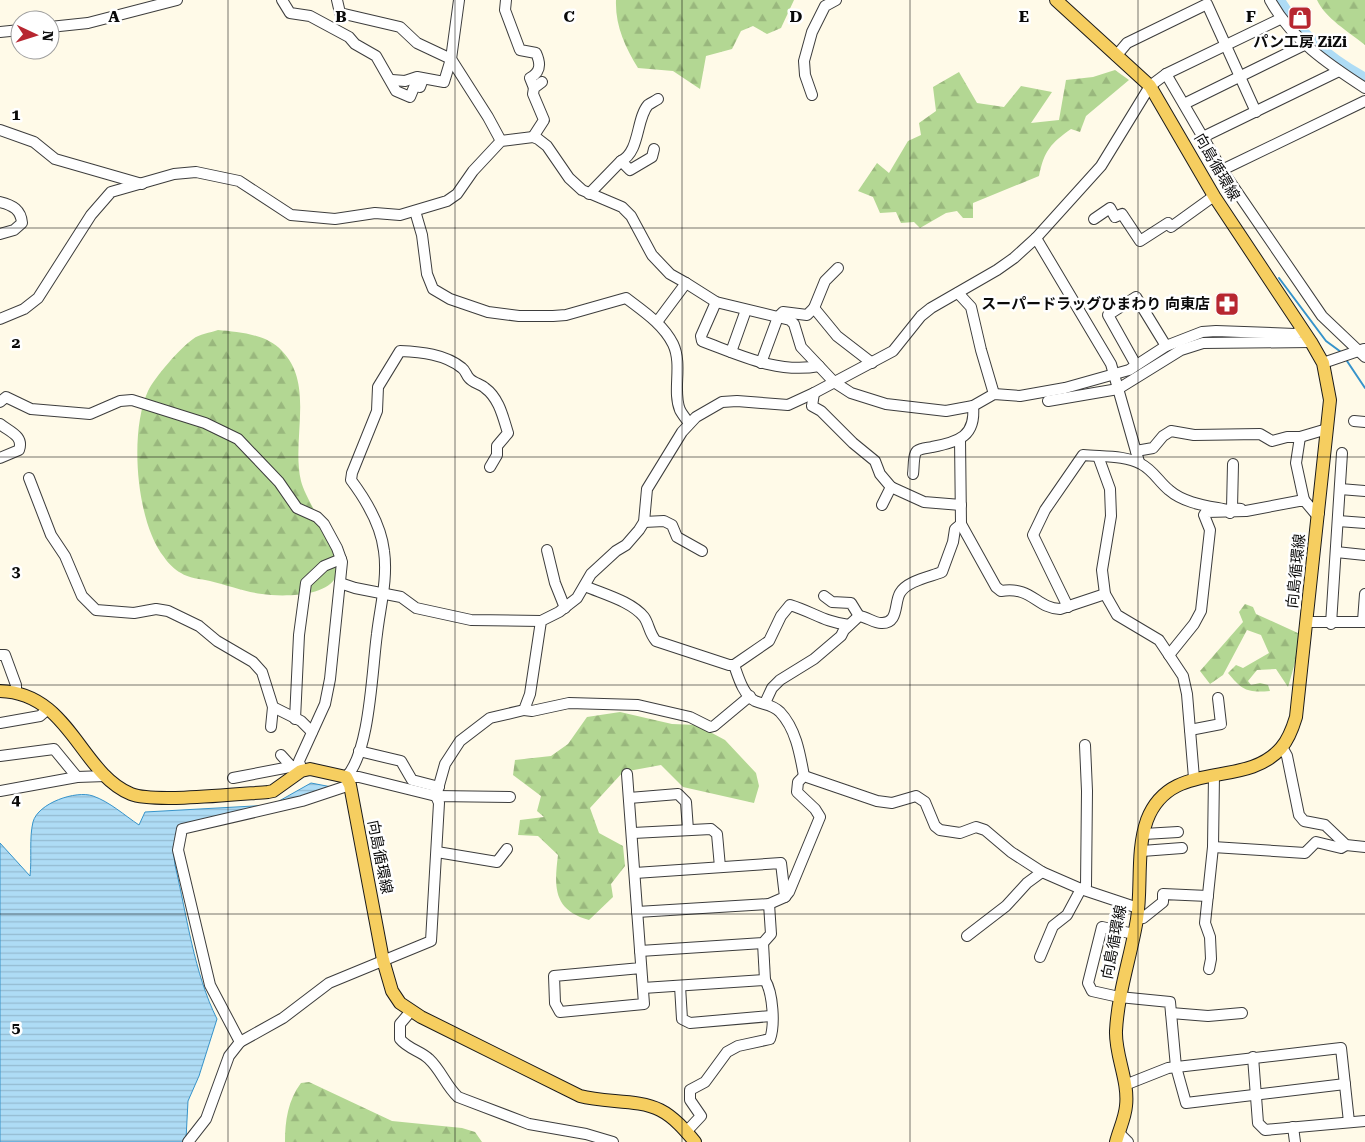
<svg xmlns="http://www.w3.org/2000/svg" width="1365" height="1142" viewBox="0 0 1365 1142" font-family="'Roboto Serif','Noto Sans JP',serif">
<defs>
<pattern id="forest-firs" width="22" height="20" patternUnits="userSpaceOnUse" patternTransform="scale(1.25)"><rect width="22" height="20" fill="#b3d793"/><path d="M5 1l3.5 6h-7zM16 11l3.5 6h-7z" fill="#99b77d"/></pattern>
<pattern id="water-rules" width="6" height="5" patternUnits="userSpaceOnUse" patternTransform="scale(1.25)"><rect width="6" height="5" fill="#aedcf5"/><path d="M0 2.5h6" fill="none" stroke="#94bbd1"/></pattern>
</defs>
<rect width="100%" height="100%" fill="#fffae8"/>
<g fill="url(#forest-firs)">
<path d="M616 0H794L781 28 767 34 753 26 741 31 732 49 706 56 700 89 673 71 638 68C625 47 615 25 616 0Z"/>
<path d="M1317 0H1365V45C1349 32 1325 18 1317 0Z"/>
<path d="M1115 70 1129 80 1086 116 1080 132 1071 129C1051 143 1044 151 1039 176L973 203V218H963L957 211 946 213 920 228 914 222 901 223 896 212 880 213 873 197 858 191 877 163 889 173 908 141 921 135 919 123 936 111 933 87 959 72 977 103 1004 107 1021 86 1052 92 1031 123 1059 120 1066 80 1093 77Z"/>
<path d="M218 330C239 332 267 334 282 351 315 385 291 439 301 481 307 505 345 552 336 576 328 597 281 597 262 594 245 592 227 585 210 581 201 579 188 578 181 573 175 570 167 562 164 557 136 522 129 432 148 391 155 377 180 348 193 339 199 334 210 333 218 330Z"/>
<path d="M1245 604 1253 607 1256 614 1300 634 1301 642 1288 687 1276 669 1257 670 1248 681 1251 685 1260 683 1268 685 1270 691C1247 693 1242 690 1228 673L1236 665 1243 668 1269 653 1261 635 1247 630 1223 675 1210 684 1200 671 1243 622 1239 612Z"/>
<path d="M620 712 672 724 697 725 725 740 756 773 759 786 754 803 683 787 661 765 623 772 590 808 599 833 623 846 625 866 611 884 613 897 589 920C553 910 554 887 558 855L538 836 518 835 520 820 544 817 537 811 541 796 513 775 515 760 551 756 568 744 587 717Z"/>
<path d="M309 1082 392 1121 462 1128 475 1132 482 1142H285C285 1121 288 1100 301 1083Z"/>
</g>
<path fill="url(#water-rules)" stroke="#3693ca" d="M311 783 337 788 180 831 174 856 175 865C187 916 194 973 217 1019L199 1076 188 1101 186 1139 183 1142H0V843L30 876C32 859 29 838 33 822 38 803 76 790 93 796 110 802 124 815 139 825L145 812 272 805Z"/>
<g fill="none" stroke-linecap="round" stroke-linejoin="round">
<g stroke="#3693ca" stroke-width="2">
<polyline points="1279,278 1326,341 1341,352"/>
<polyline points="1345,358 1365,388"/>
</g>
<path stroke="#aedcf5" stroke-width="12" d="M1279 0C1298 34 1331 60 1365 79"/>
<g stroke="#3d3d3d" stroke-width="12">
<g id="minor">
<polyline points="282,0 290,13 310,16 349,37 355,44 376,56 396,91 410,97 415,85 420,87 423,79"/>
<polyline points="337,0 340,13 400,27 417,43 451,59 488,117 501,141"/>
<path d="M506 0 505 10 520 50 536 53C541 64 541 72 530 78L534 88"/>
<path d="M1270 0C1292 40 1328 64 1365 88"/>
<polyline points="50,27 88,23 177,0"/>
<polyline points="0,32 20,30"/>
<polyline points="1116,56 1127,43 1207,4 1256,112"/>
<polyline points="1166,74 1222,170 1322,316 1365,357"/>
<polyline points="392,80 405,81 417,77 444,82 451,59 459,0"/>
<polyline points="812,95 805,75 804,61 812,32 825,6 836,0"/>
<polyline points="1184,104 1304,45"/>
<polyline points="0,130 34,142 55,159 142,184"/>
<polyline points="533,137 544,120 533,94 534,88 542,82"/>
<polyline points="1203,137 1339,71"/>
<path d="M621 161C640 152 636 119 648 105 651 103 655 101 658 99"/>
<polyline points="1222,170 1365,101"/>
<polyline points="589,194 621,161 630,170 652,157 654,149"/>
<path d="M0 202C13 205 21 210 22 223L14 230 0 234"/>
<path d="M415 211 422 235 427 274 433 289 450 299 488 312 519 316H553L566 315 626 298C643 311 663 324 673 344 683 365 672 391 680 410 682 414 686 419 689 423"/>
<polyline points="1094,219 1110,208 1115,217 1122,214 1140,241 1168,223 1171,227 1214,196"/>
<polyline points="1036,238 1111,364 1139,462"/>
<polyline points="958,293 971,307 981,350 994,394"/>
<path d="M716 302 701 336 702 341C740 355 778 374 819 366"/>
<polyline points="814,308 825,281 838,268"/>
<polyline points="0,319 24,309 38,298 91,215 111,192 174,174 196,172 239,181 291,215 335,219 375,213 400,215 447,201 457,194 473,171 501,141 533,137 538,139 547,146 569,178 582,190 622,207 631,216 652,255 670,274 686,283 716,302 790,320 794,324 801,347 834,382 851,393 886,404 946,411 973,406 994,394 1020,396 1065,388 1129,370 1166,346 1202,332 1216,331 1295,334 1303,330"/>
<polyline points="657,322 686,283"/>
<polyline points="731,352 746,310"/>
<polyline points="761,363 778,317 783,312 807,315 814,308 837,336 872,363"/>
<polyline points="1323,363 1364,349"/>
<polyline points="1136,365 1108,315 1136,297 1166,346"/>
<polyline points="814,393 812,406 821,411 853,443 875,461 880,474 891,487 882,505"/>
<polyline points="1048,401 1118,389 1181,350 1203,343 1311,342"/>
<polyline points="0,402 6,397 31,409 90,414 120,401 132,400 205,423 238,439 279,482 297,508 317,517 324,524 337,548 342,562 330,679 325,704 299,761 301,771"/>
<polyline points="1354,421 1365,422"/>
<path d="M0 424C10 432 24 436 19 450L0 458"/>
<polyline points="1300,437 1296,463 1304,500"/>
<path d="M960 439 961 524 996 587 1001 591C1032 586 1036 608 1060 609L1105 594"/>
<polyline points="1136,451 1153,448 1163,436 1171,431 1194,435 1260,434 1272,441 1287,437 1300,437 1327,429"/>
<polyline points="1098,456 1110,489 1111,516 1102,570 1105,594 1117,615 1159,640 1183,676 1187,694 1194,778"/>
<polyline points="1233,464 1232,508 1241,509"/>
<path d="M913 474C914 468 913 455 917 451 921 448 928 448 932 447 959 442 976 436 973 406"/>
<polyline points="29,478 51,535 65,556 82,596 96,610 134,613 156,609 168,611 199,626 217,641 253,662 262,672 273,707 301,721 312,732"/>
<polyline points="891,487 924,502 961,505"/>
<polyline points="1340,489 1365,491"/>
<polyline points="1338,521 1365,523"/>
<polyline points="644,522 664,521 672,525 677,537 702,551"/>
<polyline points="547,550 555,583 565,608"/>
<polyline points="1336,552 1365,555"/>
<polyline points="340,583 355,588 401,597 416,608 471,620 541,621"/>
<path d="M585 586C603 594 631 601 644 617 649 624 649 633 656 641L729 665H734L769 641 781 616 790 605C813 612 824 622 849 625"/>
<polyline points="824,596 832,602 851,603 859,616"/>
<path d="M1068 607 1033 535 1045 510 1083 455C1102 457 1125 455 1141 464 1153 470 1159 482 1169 490 1185 504 1209 506 1228 510L1230 513"/>
<polyline points="1363,621 1365,594"/>
<polyline points="1307,622 1365,622"/>
<polyline points="1331,624 1342,453"/>
<polyline points="0,655 5,655 16,685 16,693"/>
<polyline points="1169,655 1194,624 1201,611 1210,530 1204,515 1206,512 1246,511 1304,500 1315,513 1319,513"/>
<path d="M734 665C738 676 743 695 755 701 764 705 772 704 780 712 796 729 800 754 804 776"/>
<path d="M765 703 772 688 780 680 814 659 841 636 844 630 859 616C867 617 874 623 881 623 899 624 894 603 900 593 907 581 929 577 942 572L953 542 955 529 961 524"/>
<polyline points="524,710 532,711 569,703 638,705 690,717 710,727 714,726 750,696"/>
<polyline points="295,719 299,635 306,583 324,566 341,559"/>
<polyline points="0,723 40,716 48,709"/>
<polyline points="271,727 273,707"/>
<polyline points="1190,730 1221,724 1218,698"/>
<polyline points="1282,747 1287,756 1299,815 1304,821 1325,825 1346,845 1365,847"/>
<polyline points="359,751 401,761 412,780 439,787"/>
<polyline points="281,755 291,766"/>
<polyline points="0,756 54,749 77,777"/>
<polyline points="627,774 644,1004 560,1012 555,1003 554,976 641,968"/>
<polyline points="346,777 359,777 436,796 445,764 460,741 490,718 524,710 530,694 541,621 559,612 577,598 591,574 616,551 626,545 639,530 644,522 647,489 682,432 696,417 722,402 737,401 788,405 814,393 893,351 921,316 931,308 997,270 1014,258 1036,238 1101,166 1150,86 1166,74 1280,19"/>
<path d="M346 777C370 753 372 669 377 634 380 607 388 579 384 551 381 525 366 500 351 480L352 473 377 411 378 387 400 351C421 352 445 354 462 368 466 371 466 375 469 378 473 383 481 384 485 388 499 398 503 417 508 433L497 446V455L490 467"/>
<polyline points="233,778 300,765"/>
<polyline points="0,791 77,777 106,776"/>
<polyline points="629,798 678,794 686,802 688,830"/>
<polyline points="633,833 711,829 717,834 720,867"/>
<polyline points="1144,834 1178,832"/>
<polyline points="1213,847 1305,853 1316,842 1341,848 1346,845"/>
<polyline points="1142,851 1182,848"/>
<polyline points="437,852 497,862 507,849"/>
<polyline points="635,873 781,863 785,897 769,904 637,912"/>
<polyline points="785,897 789,892 820,817 815,809 797,792 798,782 804,776 877,801 892,803 916,796 925,802 935,826 940,830 960,833 976,827 985,830 1011,852 1042,872 1081,889 1138,908"/>
<polyline points="1137,919 1143,918 1163,902 1163,894 1208,896"/>
<polyline points="1134,934 1102,927 1088,983 1092,991 1119,997 1170,1002 1176,1067 1186,1103 1345,1084"/>
<polyline points="967,936 1006,906 1027,883 1042,872"/>
<polyline points="763,943 765,980"/>
<polyline points="640,951 763,943 771,934 769,904"/>
<polyline points="1040,957 1053,926 1067,915 1081,889 1086,886 1087,791 1085,745"/>
<polyline points="1209,969 1211,959 1210,937 1205,923 1213,847 1214,775"/>
<polyline points="680,986 682,1019 690,1023 771,1016"/>
<path d="M643 988 765 980C773 993 775 1025 770 1039L738 1046 727 1052 705 1082 690 1090V1100L701 1116 686 1132"/>
<path d="M411 1011 400 1024V1039C408 1049 421 1051 429 1059 441 1070 446 1086 458 1097L529 1124 586 1134 613 1142"/>
<polyline points="1171,1013 1208,1016 1242,1013"/>
<polyline points="240,1042 210,985 178,850 182,829 302,801 350,785"/>
<polyline points="1253,1057 1258,1123 1265,1130 1365,1121"/>
<polyline points="1125,1085 1168,1068 1341,1048 1349,1122"/>
<polyline points="1293,1127 1295,1142"/>
<polyline points="1119,1133 1128,1142"/>
<polyline points="188,1142 206,1119 229,1056 240,1042 283,1018 329,983 431,941 439,803 436,796 510,797"/>
</g>
</g>
<g stroke="#1b1b1b" stroke-width="14">
<g id="major">
<path d="M1056 0 1150 86 1214 196 1311 342 1323 363 1330 400 1296 717C1293 727 1289 739 1281 748 1245 790 1171 757 1147 820 1136 851 1142 887 1137 919 1131 956 1118 992 1116 1031 1115 1055 1129 1081 1126 1106 1125 1118 1119 1130 1116 1142"/>
<path d="M0 691C70 693 80 773 131 794 153 803 239 794 268 792L273 791 301 771 310 769 346 777 350 785 383 960 392 991 400 1003 421 1017 580 1096C605 1103 639 1099 660 1110 674 1117 685 1130 695 1142"/>
</g>
</g>
<use href="#minor" stroke="#fff" stroke-width="10"/>
<use href="#major" stroke="#f6ce60" stroke-width="12"/>
</g>
<path fill="none" stroke="#0a0a0a" stroke-width="1" stroke-opacity="0.55" d="M228 0V1142M455 0V1142M682 0V1142M910 0V1142M1138 0V1142M0 228H1365M0 457H1365M0 685H1365M0 914H1365"/>
<defs>
<g id="shop-square" transform="scale(1.25)"><rect x="-9" y="-9" width="18" height="18" rx="4" fill="#b72630" stroke="#fff"/><path d="M-5-2.5h2.3a2.7 3.5 0 0 1 5.4 0H5L5.5 6h-11ZM-1.5-2.5h3a1.5 2.3 0 0 0-3 0Z" fill="#fff"/></g>
<g id="pharmacy-square" transform="scale(1.25)"><rect x="-9" y="-9" width="18" height="18" rx="4" fill="#b72630" stroke="#fff"/><path d="M-2-6h4v4h4v4h-4v4h-4v-4h-4v-4h4Z" fill="#fff"/></g>
</defs>
<g fill-rule="evenodd">
<use href="#shop-square" x="1300" y="18"/>
<use href="#pharmacy-square" x="1227" y="304"/>
</g>
<g text-anchor="middle" stroke-width="5" stroke-linejoin="round" paint-order="stroke">
<g font-size="15" font-weight="bold" fill="#0a0a0a" stroke="#fff">
<text x="1300" y="47">パン工房 ZiZi</text>
<text x="1210" y="309" text-anchor="end">スーパードラッグひまわり 向東店</text>
</g>
<g font-size="15" fill="#0a0a0a" stroke="#fff">
<text transform="translate(1217 167) rotate(60)" y="5">向島循環線</text>
<text transform="translate(1296 571) rotate(-84)" y="5">向島循環線</text>
<text transform="translate(380 857) rotate(79)" y="5">向島循環線</text>
<text transform="translate(1114 942) rotate(-79)" y="5">向島循環線</text>
</g>
</g>
<g font-size="16" text-anchor="middle" font-weight="bold" fill="#0a0a0a" stroke="#fff" stroke-width="5" stroke-linejoin="round" paint-order="stroke">
<text x="114" y="22">A</text>
<text x="341" y="22">B</text>
<text x="569" y="22">C</text>
<text x="796" y="22">D</text>
<text x="1024" y="22">E</text>
<text x="1251" y="22">F</text>
<text x="16" y="120">1</text>
<text x="16" y="348">2</text>
<text x="16" y="577">3</text>
<text x="16" y="805">4</text>
<text x="16" y="1033">5</text>
</g>
<g transform="translate(35 35) rotate(94)"><circle r="24" fill="#ffffff" stroke="#9d9d9d"/>
<path d="M0-4L9 19L0 12L-9 19Z" fill="#b72630"/>
<text y="-8" font-size="14" font-weight="bold" text-anchor="middle" fill="#0a0a0a">N</text>
</g>
</svg>
